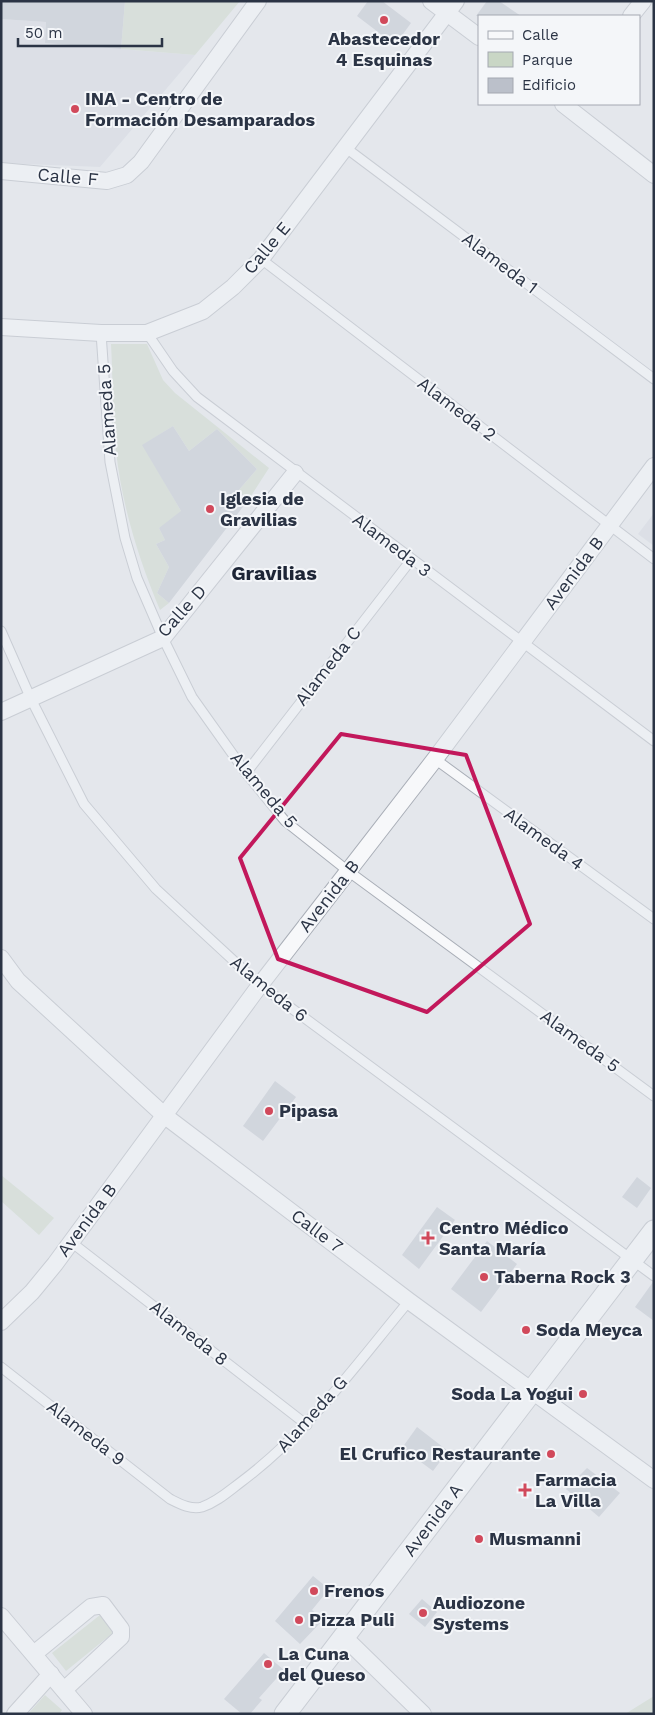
<svg xmlns="http://www.w3.org/2000/svg" width="655" height="1715" viewBox="0 0 655 1715" font-family="'Work Sans',sans-serif">
<rect width="100%" height="100%" fill="#e4e7ec"/>
<g fill="#d2d6de">
<polygon points="1,19 46,22 45,43 195,55 100,167 1,163"/>
<polygon points="654,513 654,546 638,534"/>
</g>
<g fill="#c9d6c5">
<polygon points="125,1 240,1 195,55 121,49"/>
<path d="M111 344H147L163 380 175 393 269 468 249 499 238 491 257 469 217 429 189 451 173 426 143 445 185 518 159 528 165 540 156 544 169 567 157 593 169 603 160 610C139 560 122 506 116 451 112 416 113 379 111 344Z"/>
<polygon points="1,1175 54,1218 39,1235 1,1201"/>
<polygon points="100,1615 114,1632 66,1671 52,1653"/>
<polygon points="45,1695 62,1710 59,1714 28,1714"/>
<polygon points="654,1696 654,1714 625,1714"/>
</g>
<g fill="#bbc0ca">
<polygon points="1,1 125,1 121,49 45,43 46,22 1,19"/>
<polygon points="368,1 382,1 411,23 395,45 357,16"/>
<polygon points="487,1 499,1 521,16 476,16"/>
<polygon points="173,426 189,451 217,429 257,469 238,491 249,499 169,603 157,593 169,567 156,544 165,540 159,528 181,511 142,445"/>
<polygon points="275,1081 296,1097 263,1141 243,1126"/>
<polygon points="637,1177 651,1188 637,1208 622,1197"/>
<polygon points="437,1207 455,1220 419,1269 402,1255"/>
<polygon points="487,1241 517,1264 481,1312 451,1289"/>
<polygon points="653,1282 654,1282 654,1321 635,1307"/>
<polygon points="417,1427 448,1451 433,1471 402,1448"/>
<polygon points="587,1468 620,1493 599,1517 566,1489"/>
<polygon points="313,1576 329,1589 312,1610 323,1620 300,1644 275,1621"/>
<polygon points="422,1599 437,1612 425,1627 409,1614"/>
<polygon points="264,1653 284,1670 259,1698 262,1700 250,1714 242,1714 224,1699"/>
</g>
<g fill="none" stroke-linecap="round" stroke-linejoin="round">
<g stroke="#a9aeb7" stroke-width="11">
<g id="service">
<polyline points="346,148 654,379"/>
<polyline points="261,259 654,559"/>
<polyline points="101,333 110,462 125,538 137,578 163,638 192,697 246,773 285,821 348,871 654,1096"/>
<polyline points="147,333 173,371 197,397 654,741"/>
<polyline points="1,631 31,699 84,804 156,889 260,985 654,1276"/>
<polyline points="435,759 654,919"/>
<polyline points="246,773 411,560"/>
<polyline points="71,1242 307,1425"/>
<path d="M1 1367 170 1499C180 1504 191 1510 202 1507 217 1502 229 1491 241 1482 309 1431 355 1366 409 1301"/>
</g>
</g>
<g stroke="#a9aeb7" stroke-width="18">
<g id="minor">
<polyline points="431,1 479,37"/>
<polyline points="631,16 643,1"/>
<polyline points="563,104 654,175"/>
<polyline points="1,171 107,181 127,175 141,162 258,1"/>
<polyline points="1,327 101,333 147,333 203,311 233,287 261,259 456,1"/>
<polyline points="1,712 163,638 295,473"/>
<polyline points="1,958 18,981 165,1116 409,1301 654,1480"/>
<polyline points="1,1322 32,1292 55,1264 260,985 435,759 654,466"/>
<polyline points="1,1616 84,1714"/>
<polyline points="344,1637 423,1714"/>
<polyline points="35,1653 91,1607 103,1605 121,1629 121,1637 64,1690"/>
<polyline points="15,1714 51,1674"/>
</g>
</g>
<g stroke="#a9aeb7" stroke-width="23">
<polyline id="tertiary" points="285,1714 654,1231"/>
</g>
<use href="#service" stroke="#f7f8fa" stroke-width="9"/>
<use href="#minor" stroke="#f7f8fa" stroke-width="16"/>
<use href="#tertiary" stroke="#f7f8fa" stroke-width="21"/>
</g>
<path d="M0 0H655V1715H0ZM341 734 466 755 530 924 427 1012 278 959 240 858Z" fill="#e4e7ec" fill-opacity=".55" fill-rule="evenodd"/>
<path fill="none" stroke="#c2185b" stroke-width="4" stroke-linejoin="round" d="M341 734 466 755 530 924 427 1012 278 959 240 858Z"/>
<g fill="#d1495b" stroke="#f4f6f9" stroke-width="2">
<circle cx="384" cy="20" r="5"/>
<circle cx="75" cy="109" r="5"/>
<circle cx="210" cy="509" r="5"/>
<circle cx="269" cy="1111" r="5"/>
<path d="M425.5 1230.5h5v5h5v5h-5v5h-5v-5h-5v-5h5z"/>
<circle cx="484" cy="1277" r="5"/>
<circle cx="526" cy="1330" r="5"/>
<circle cx="583" cy="1394" r="5"/>
<circle cx="551" cy="1454" r="5"/>
<path d="M522.5 1482.5h5v5h5v5h-5v5h-5v-5h-5v-5h5z"/>
<circle cx="479" cy="1539" r="5"/>
<circle cx="314" cy="1591" r="5"/>
<circle cx="423" cy="1613" r="5"/>
<circle cx="299" cy="1620" r="5"/>
<circle cx="268" cy="1664" r="5"/>
</g>
<g text-anchor="middle" stroke-width="4" stroke-linejoin="round" paint-order="stroke">
<g font-size="18" font-weight="bold" fill="#2b3445" stroke="#f4f6f9" text-anchor="start">
<text x="384" y="45" text-anchor="middle">Abastecedor<tspan x="384" dy="21">4 Esquinas</tspan></text>
<text x="85" y="105">INA - Centro de<tspan x="85" dy="21">Formación Desamparados</tspan></text>
<text x="220" y="505">Iglesia de<tspan x="220" dy="21">Gravilias</tspan></text>
<text x="279" y="1117">Pipasa</text>
<text x="439" y="1234">Centro Médico<tspan x="439" dy="21">Santa María</tspan></text>
<text x="494" y="1283">Taberna Rock 3</text>
<text x="536" y="1336">Soda Meyca</text>
<text x="573" y="1400" text-anchor="end">Soda La Yogui</text>
<text x="541" y="1460" text-anchor="end">El Crufico Restaurante</text>
<text x="535" y="1486">Farmacia<tspan x="535" dy="21">La Villa</tspan></text>
<text x="489" y="1545">Musmanni</text>
<text x="324" y="1597">Frenos</text>
<text x="433" y="1609">Audiozone<tspan x="433" dy="21">Systems</tspan></text>
<text x="309" y="1626">Pizza Puli</text>
<text x="278" y="1660">La Cuna<tspan x="278" dy="21">del Queso</tspan></text>
</g>
<g font-size="18" fill="#2b3445" stroke="#f4f6f9">
<text transform="translate(68 177) rotate(5)" y="6">Calle F</text>
<text transform="translate(267 248) rotate(-50)" y="6">Calle E</text>
<text transform="translate(500 263) rotate(37)" y="6">Alameda 1</text>
<text transform="translate(457 409) rotate(37)" y="6">Alameda 2</text>
<text transform="translate(107 410) rotate(-94)" y="6">Alameda 5</text>
<text transform="translate(392 545) rotate(37)" y="6">Alameda 3</text>
<text transform="translate(574 573) rotate(-53)" y="6">Avenida B</text>
<text transform="translate(182 611) rotate(-48)" y="6">Calle D</text>
<text transform="translate(328 666) rotate(-52)" y="6">Alameda C</text>
<text transform="translate(264 790) rotate(50)" y="6">Alameda 5</text>
<text transform="translate(544 839) rotate(36)" y="6">Alameda 4</text>
<text transform="translate(329 896) rotate(-52)" y="6">Avenida B</text>
<text transform="translate(269 989) rotate(39)" y="6">Alameda 6</text>
<text transform="translate(580 1041) rotate(36)" y="6">Alameda 5</text>
<text transform="translate(87 1220) rotate(-53)" y="6">Avenida B</text>
<text transform="translate(317 1231) rotate(37)" y="6">Calle 7</text>
<text transform="translate(189 1333) rotate(38)" y="6">Alameda 8</text>
<text transform="translate(312 1414) rotate(-48)" y="6">Alameda G</text>
<text transform="translate(86 1433) rotate(38)" y="6">Alameda 9</text>
<text transform="translate(433 1520) rotate(-53)" y="6">Avenida A</text>
</g>
<g font-size="20" font-weight="bold" fill="#1d2536" stroke="#f4f6f9">
<text x="274" y="580">Gravilias</text>
</g>
</g>
<rect width="655" height="1715" fill="none" stroke="#2b3445" stroke-width="5"/>
<rect x="478" y="15" width="162" height="90" fill="#f4f6f9" stroke="#a4a8b1"/>
<rect x="488" y="31" width="25" height="8" fill="#f7f8fa" stroke="#a4a8b1"/>
<text x="522" y="40" font-size="15" fill="#2b3445">Calle</text>
<rect x="488" y="52" width="25" height="15" fill="#c9d6c5" stroke="#a4a8b1"/>
<text x="522" y="65" font-size="15" fill="#2b3445">Parque</text>
<rect x="488" y="78" width="25" height="15" fill="#bbc0ca" stroke="#a4a8b1"/>
<text x="522" y="90" font-size="15" fill="#2b3445">Edificio</text>
<path d="M18 38v8h144v-8" fill="none" stroke="#2b3445" stroke-width="2.5"/>
<text x="25" y="38" font-size="15" fill="#2b3445" stroke="#f4f6f9" stroke-width="4" paint-order="stroke">50 m</text>
</svg>
